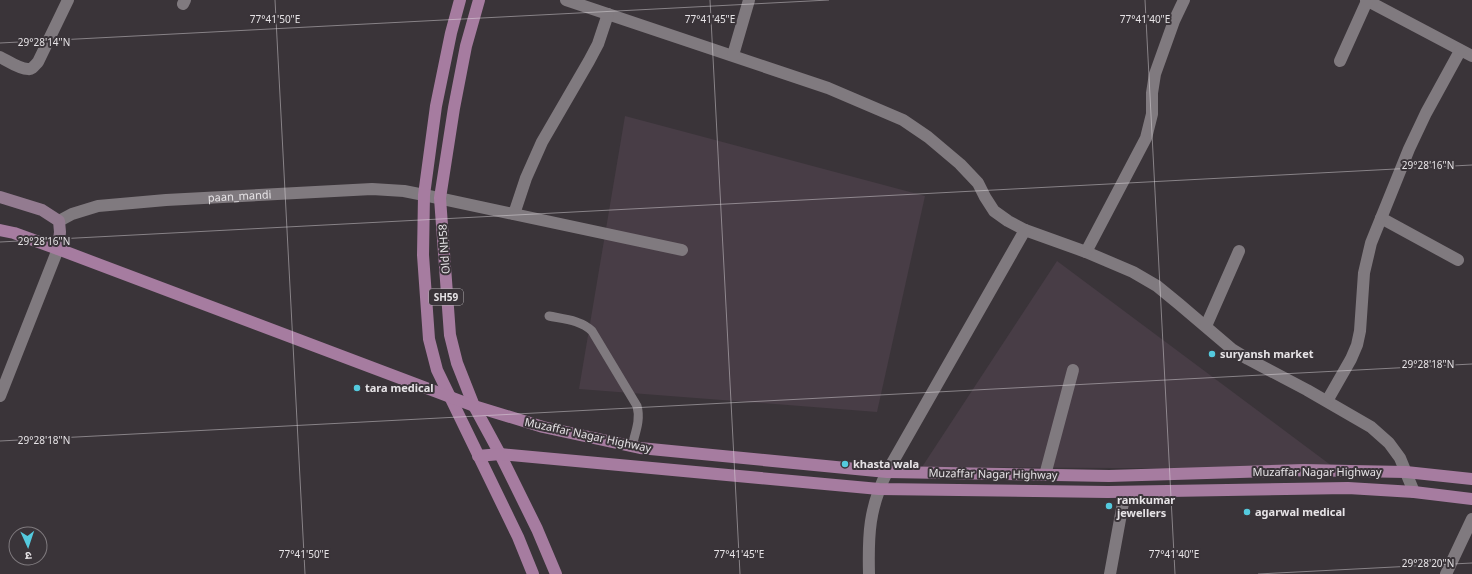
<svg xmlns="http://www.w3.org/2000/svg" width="1472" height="574" viewBox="0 0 1472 574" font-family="'Noto Sans','Noto Sans Devanagari',sans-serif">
<rect width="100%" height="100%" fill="#3a3439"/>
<g fill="#483d46">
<polygon points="625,116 925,196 877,412 579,389"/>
<polygon points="1057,261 1336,469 922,467"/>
</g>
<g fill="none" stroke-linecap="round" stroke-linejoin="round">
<path stroke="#807a7f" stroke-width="9" d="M549 316C564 319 581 320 592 331L637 406C641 420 635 433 632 446"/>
<g stroke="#807a7f" stroke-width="12">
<polyline points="566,0 828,88 903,120 928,137 960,164 978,183 985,197 994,211 1008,221 1025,230 1086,252 1133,272 1157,286 1179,304 1233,350 1248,359 1307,390 1371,427 1389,443 1400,458 1414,492"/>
<polyline points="1366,0 1472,56"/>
<polyline points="183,4 185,0"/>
<polyline points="733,55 749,0"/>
<path d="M0 57C8 61 19 69 28 69 32 70 35 65 38 62L68 0"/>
<polyline points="1340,61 1367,1"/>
<polyline points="514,214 526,178 542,142 589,61 598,44 608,14"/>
<polyline points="1381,218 1458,260"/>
<path id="s1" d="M59 221 72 214 98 206 166 200 372 189 404 191 424 195 682 250"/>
<polyline points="1086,252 1146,138 1152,114 1152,93 1155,74 1174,21 1184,0"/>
<polyline points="1206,326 1239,251"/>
<polyline points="0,396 58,249"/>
<polyline points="1327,401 1351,359 1357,345 1360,331 1364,273 1371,243 1409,149 1426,113 1460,51"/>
<polyline points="1045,475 1073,370"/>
<path d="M869 574C868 535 869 508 887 472L1025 230"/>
<polyline points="1110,574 1125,492"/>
<polyline points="1446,574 1472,519"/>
</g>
<polyline stroke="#937b90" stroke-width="12" points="0,197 42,210 59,221 60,232 58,249"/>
<g stroke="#a67ca0" stroke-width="12">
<polyline points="460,0 451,33 436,106 424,195 423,255 429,339 437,370 518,537 533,574"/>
<polyline points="479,0 466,46 454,108 440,198 450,335 457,363 474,406 500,454 537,529 556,574"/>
<polyline points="0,230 14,233 58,249 474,406 543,427 640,448 887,472 1109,476 1304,470 1351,471 1406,472 1472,479"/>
<polyline points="478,456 500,454 879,489 1108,492 1348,488 1414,492 1472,499"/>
</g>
</g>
<path fill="none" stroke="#e6e3e6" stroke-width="1" stroke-opacity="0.45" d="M275 0 305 574M710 0 740 574M1145 0 1175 574M0 43 829 0M0 242 1472 165M0 441 1472 364M1258 574 1472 563"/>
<g fill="#54cade" stroke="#3a3439" stroke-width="1.5">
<circle cx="1212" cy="354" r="4"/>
<circle cx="357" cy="388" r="4"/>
<circle cx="845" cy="464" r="4"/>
<circle cx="1109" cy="506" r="4"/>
<circle cx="1247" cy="512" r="4"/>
</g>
<g text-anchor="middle" stroke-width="4" stroke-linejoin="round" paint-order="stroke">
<rect fill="#3a3439" stroke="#b2aeb2" stroke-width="1" x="429" y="289" width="34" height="16" rx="3"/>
<g font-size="10" font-weight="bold" fill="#e6e3e6">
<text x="446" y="301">SH59</text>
</g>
<g font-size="11" fill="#e6e3e6" stroke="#3a3439">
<text dy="4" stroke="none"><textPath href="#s1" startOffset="184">paan_mandi</textPath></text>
<text transform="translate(444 249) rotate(-94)" y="4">Old NH58</text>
<text transform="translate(588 435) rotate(12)" y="4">Muzaffar Nagar Highway</text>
<text x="1317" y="476">Muzaffar Nagar Highway</text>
<text transform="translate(993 474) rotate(1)" y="4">Muzaffar Nagar Highway</text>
</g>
<g font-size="11" font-weight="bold" fill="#e6e3e6" stroke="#3a3439" text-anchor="start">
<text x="1220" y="358">suryansh market</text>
<text x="365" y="392">tara medical</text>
<text x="853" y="468">khasta wala</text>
<text x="1117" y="504">ramkumar<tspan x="1117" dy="13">jewellers</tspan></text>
<text x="1255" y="516">agarwal medical</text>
</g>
</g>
<g font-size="10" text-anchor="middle" fill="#e6e3e6" stroke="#3a3439" stroke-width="4" stroke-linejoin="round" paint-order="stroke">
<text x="275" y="23">77°41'50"E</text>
<text x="710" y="23">77°41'45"E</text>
<text x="1145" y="23">77°41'40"E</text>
<text x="44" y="46">29°28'14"N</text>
<text x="1428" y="169">29°28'16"N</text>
<text x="44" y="245">29°28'16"N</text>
<text x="1428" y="368">29°28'18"N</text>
<text x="44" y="444">29°28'18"N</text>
<text x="304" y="558">77°41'50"E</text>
<text x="739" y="558">77°41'45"E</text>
<text x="1174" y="558">77°41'40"E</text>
<text x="1428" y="567">29°28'20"N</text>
</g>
<g transform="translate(28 546) rotate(177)"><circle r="19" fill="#3a3439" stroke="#7f7a7e"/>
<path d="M0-3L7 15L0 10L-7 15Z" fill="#54cade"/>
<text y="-6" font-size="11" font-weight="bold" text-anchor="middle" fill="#e6e3e6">उ</text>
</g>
</svg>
